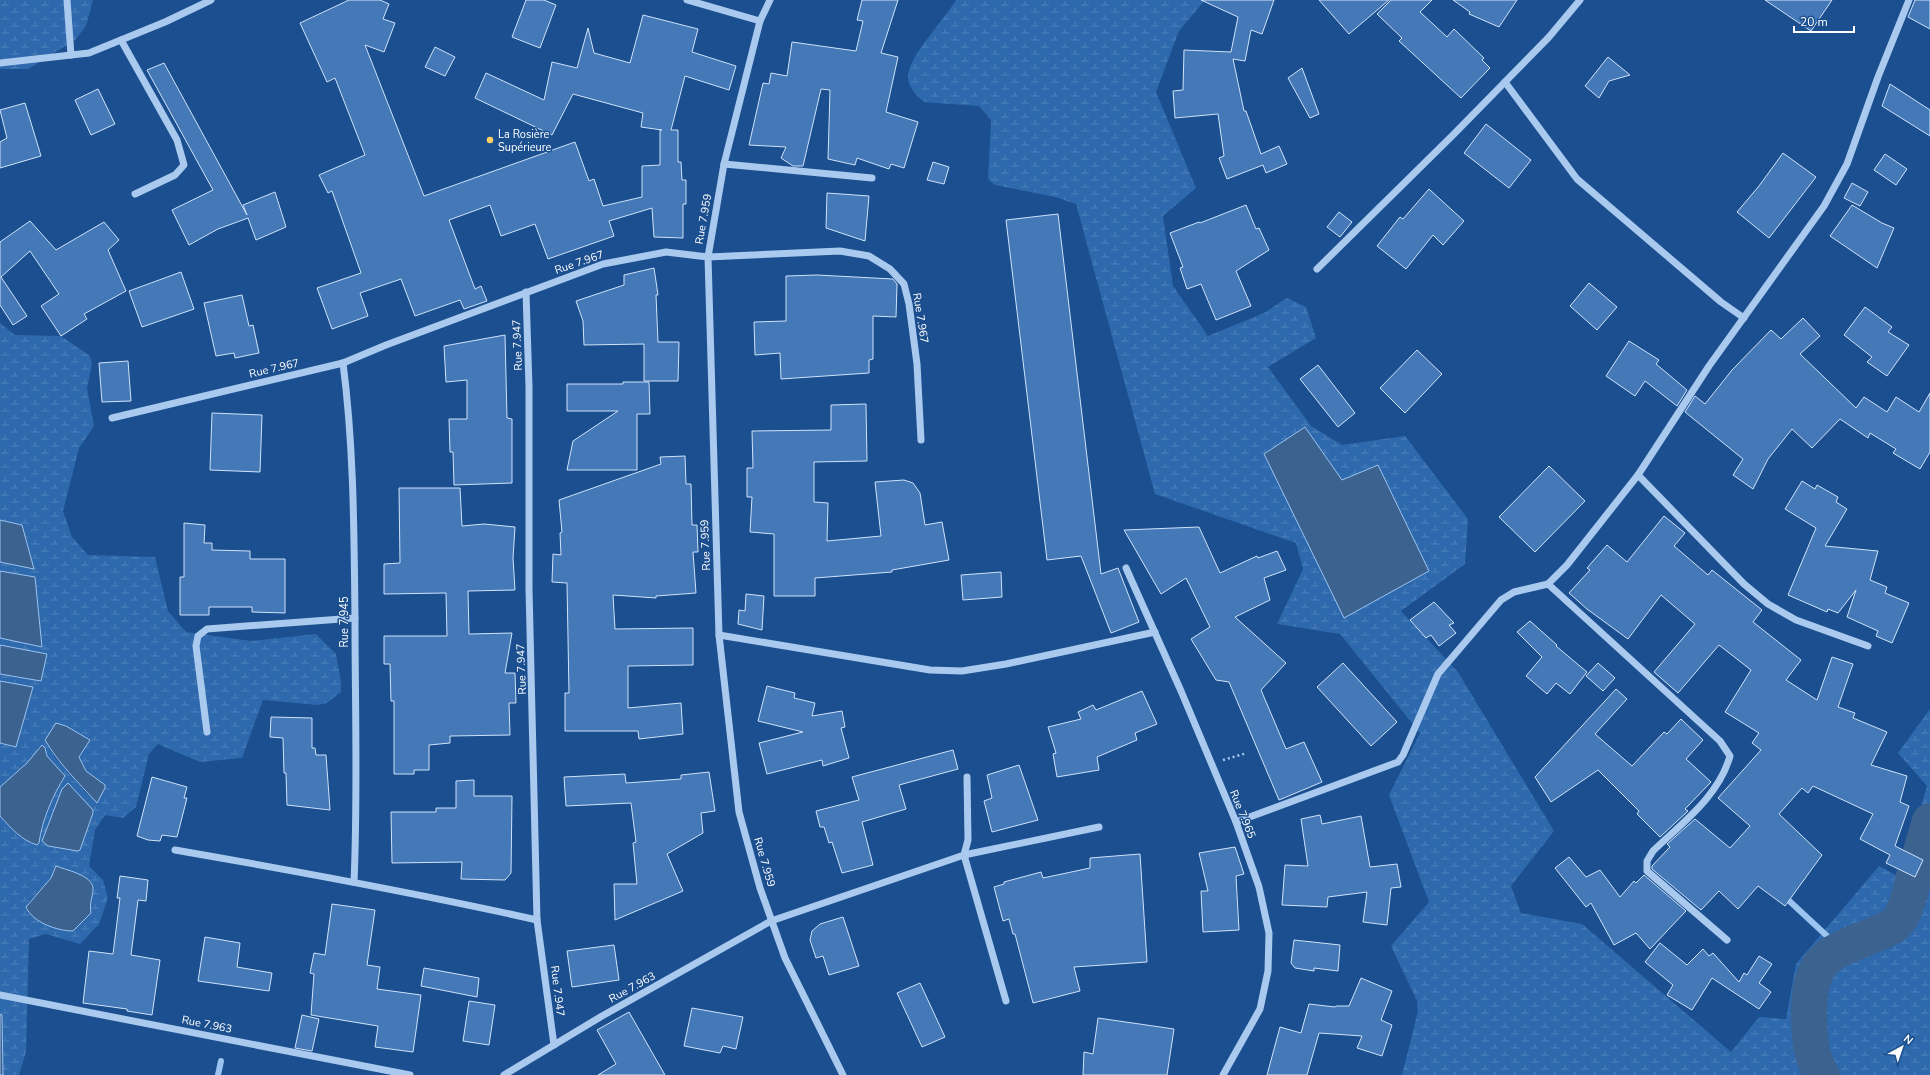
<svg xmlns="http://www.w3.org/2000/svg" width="1930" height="1075" viewBox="0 0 1930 1075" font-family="'Nunito Sans',sans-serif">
<defs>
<pattern id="wetland-marsh" width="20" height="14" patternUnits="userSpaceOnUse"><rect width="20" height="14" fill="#2e69ad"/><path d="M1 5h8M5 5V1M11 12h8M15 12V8" fill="none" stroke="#4d80b9"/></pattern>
</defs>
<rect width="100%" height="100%" fill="#1b4f8f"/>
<g fill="url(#wetland-marsh)" fill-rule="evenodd">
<polygon points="0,0 93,0 86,26 75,40 28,69 0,69"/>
<path d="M956 0H1205L1179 31 1156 92 1196 188 1163 216 1173 286 1208 336 1264 313 1287 298 1306 307 1316 338 1268 367 1311 426 1342 445 1405 436 1468 519 1465 564 1401 611 1458 672 1554 831 1511 886 1521 913 1582 924 1731 1052 1759 1017 1786 1019 1796 964 1879 866 1910 883 1930 861V1075H1402L1418 1011 1417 1001 1391 946 1429 902 1389 795 1420 733 1340 634 1277 624 1303 569 1296 543 1155 494 1076 204 1055 197 995 185 988 179 991 120 979 106 924 102C918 97 909 88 908 79 905 60 945 19 956 0ZM1305 427 1342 480 1264 454Z"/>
<path d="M0 323 15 335 61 336 90 356 92 365 87 388 94 426 79 448 63 511 72 537 88 555 155 557 168 611 186 632 251 641 316 634 336 654 341 682V692L327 703 318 705 263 700 242 758 200 762 158 744 149 754 136 807 123 818 105 815 95 830 89 866 103 880 108 898 99 924 80 944 46 934 29 939 26 1052 19 1075H3L2 1015 0 1014V816C11 828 21 840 37 845L39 843C42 820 53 796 65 776L47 756 45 748 42 745 27 763 0 787V743L16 747 33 687 0 681V674L41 681 47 654 0 645V638L42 647 35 577 0 571V562L34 569 22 525 0 520ZM45 740 88 744 79 757C82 771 94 777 105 785L92 797 87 794 54 756ZM68 783 93 810V813L80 850 78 851 48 846 62 789ZM56 866 90 882 93 887 89 904 49 926 29 913 28 903 51 878Z"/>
<polygon points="1930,709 1930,849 1917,820 1927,786 1898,753"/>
</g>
<g fill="#3c6290" stroke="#9cc4f0">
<polygon points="1305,427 1342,480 1378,465 1429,571 1344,618 1264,454"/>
<polygon points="0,520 22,525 34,569 0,562"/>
<polygon points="0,571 35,577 42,647 0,638"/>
<polygon points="0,645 47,654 41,681 0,674"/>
<polygon points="0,681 33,687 16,747 0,743"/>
<path d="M56 723 66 726 90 740 79 757 86 771 105 785V788L97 803C78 782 59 764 45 740Z"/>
<path d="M42 745 45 748 47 756 65 776C53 795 42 820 39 843L37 845C21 840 11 828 0 816V787L27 763Z"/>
<polygon points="68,783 93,810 93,813 80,850 78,851 48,846 42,841 62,789"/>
<path d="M56 866C66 870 92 875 93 888 93 898 89 902 91 913L73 931C57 931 32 922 26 907L51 878Z"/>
<polygon points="0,1014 2,1015 3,1075 0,1075"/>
</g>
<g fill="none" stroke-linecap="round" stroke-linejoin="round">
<g stroke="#9cc4f0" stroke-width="6">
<polyline points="1784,896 1841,949"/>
<polyline points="218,1075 221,1061"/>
</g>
<path stroke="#3c6290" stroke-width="36" d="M1822 1075C1810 1056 1809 1035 1809 1013 1810 956 1828 954 1876 934 1884 931 1894 927 1899 920 1907 908 1910 893 1913 880 1919 860 1924 840 1930 821"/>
</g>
<g fill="#4478b7" stroke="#cfe3fa">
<polygon points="349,0 380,0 389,4 383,19 395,23 384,52 365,45 424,196 575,142 589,181 594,179 603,206 642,197 642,166 660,165 660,130 662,130 641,127 643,113 573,94 552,135 475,98 486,73 544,100 552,62 577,68 588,28 594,53 630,63 643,15 698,29 692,52 736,66 729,90 685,76 671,130 678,130 678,162 681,162 682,180 686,180 686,204 683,204 683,238 654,237 652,208 609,221 614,236 548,259 535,224 501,236 490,205 449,220 475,289 481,286 487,301 464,309 460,300 415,316 401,279 360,293 368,316 332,329 317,288 361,273 332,191 328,193 319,175 365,155 335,78 327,82 300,23"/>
<polygon points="526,0 544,0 556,5 540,48 512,37"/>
<polygon points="862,0 898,0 881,53 898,57 886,112 918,122 904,168 891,164 889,169 857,158 855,165 828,159 830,90 821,89 803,166 793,166 781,158 786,147 749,145 763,83 769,84 771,73 787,76 792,42 856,51 863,21 857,20"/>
<polygon points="1201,0 1274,0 1262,34 1251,30 1245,61 1233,59 1244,111 1246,111 1261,154 1279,146 1287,164 1266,173 1263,165 1227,179 1219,158 1224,156 1218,114 1175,118 1173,91 1183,90 1184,50 1231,52 1238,17"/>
<polygon points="1319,0 1389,0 1349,34"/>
<polygon points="1391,0 1432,0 1420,12 1447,37 1454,29 1484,58 1482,60 1490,68 1461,98 1399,41 1402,38 1377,14"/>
<polygon points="1453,0 1517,0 1499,27 1469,14 1470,12"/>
<polygon points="1765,0 1832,0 1811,31"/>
<polygon points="1915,0 1930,0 1930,29 1908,17"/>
<polygon points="435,47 455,57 445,76 425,67"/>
<polygon points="1608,57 1630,75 1609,81 1599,98 1585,86"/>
<polygon points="164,63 247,215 243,205 275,192 286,227 256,240 248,218 218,229 189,245 172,210 213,190 147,70"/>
<polygon points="1302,68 1319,114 1310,118 1288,78"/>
<polygon points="1890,84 1930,110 1930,136 1882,106"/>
<polygon points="98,89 115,124 91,135 75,100"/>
<polygon points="25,103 41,156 0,168 0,142 7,138 0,110"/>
<polygon points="1486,124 1531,160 1509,188 1464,153"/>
<polygon points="1783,153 1816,177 1769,238 1737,212 1759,186"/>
<polygon points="1885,154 1907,169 1896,185 1874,170"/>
<polygon points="933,162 949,167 944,184 927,180"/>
<polygon points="1852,183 1868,192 1860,206 1844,198"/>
<polygon points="1429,189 1464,221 1443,245 1433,235 1406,269 1377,246 1400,217 1403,219"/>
<polygon points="827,193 869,196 865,241 826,228"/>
<polygon points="1246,205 1256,229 1259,228 1269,250 1236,271 1251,306 1216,320 1201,284 1187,289 1180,268 1183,267 1170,233 1199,222 1200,223"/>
<polygon points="1852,205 1882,223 1894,228 1877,268 1830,236"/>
<polygon points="1339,212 1352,222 1340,237 1327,227"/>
<polygon points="1058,214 1101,574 1118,568 1139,622 1111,633 1081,556 1047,560 1006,220"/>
<polygon points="30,221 56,250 104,222 119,240 108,250 126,291 84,314 87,319 61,336 41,306 59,294 30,251 1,277 27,316 13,325 0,305 0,242"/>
<polygon points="654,268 658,295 656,295 658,342 679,342 678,381 644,381 644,344 584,345 583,321 576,301 624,285 624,275"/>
<polygon points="181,272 194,309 142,327 129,291"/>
<polygon points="817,275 893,279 897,284 896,317 873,316 873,359 869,360 869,373 781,379 780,353 755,355 754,322 786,321 786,276"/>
<polygon points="1589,283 1617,307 1597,330 1570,306"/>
<polygon points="242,295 249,326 253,325 259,353 235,358 234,353 216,356 204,303"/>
<polygon points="1865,307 1892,327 1888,332 1909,345 1887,376 1867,362 1872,357 1844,335"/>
<polygon points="1803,318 1820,336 1800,354 1856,408 1864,397 1887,412 1896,397 1919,412 1930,393 1930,452 1920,469 1893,453 1896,449 1870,433 1868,438 1840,419 1812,448 1792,429 1768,459 1753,489 1733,475 1743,459 1685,412 1695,396 1705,404 1732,370 1771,330 1781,339"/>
<polygon points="505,335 507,418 512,419 512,483 454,485 453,452 450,452 449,419 467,419 467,380 446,382 444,346"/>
<polygon points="1629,341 1659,360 1656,364 1687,390 1677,406 1645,381 1635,396 1606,376"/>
<polygon points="1417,350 1442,374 1405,413 1380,388"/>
<polygon points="128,361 131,401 102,402 99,363"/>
<polygon points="1318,365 1355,413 1338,427 1300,379"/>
<polygon points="623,382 649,382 650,414 637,414 637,470 567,470 573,441 618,411 567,411 567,384 623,384"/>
<polygon points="866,404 867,461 814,462 814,502 828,503 827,541 881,536 875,482 904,480 913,483 920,493 925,525 942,522 949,560 892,570 892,572 815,578 815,596 774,596 774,534 750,532 752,497 747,497 747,468 753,468 752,431 831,430 831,405"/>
<polygon points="212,413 262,415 260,472 210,470"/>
<polygon points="685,456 686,484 691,484 692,525 697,525 698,552 693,552 696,593 656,596 656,598 613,595 615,629 693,628 693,665 628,666 628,708 681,703 683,734 639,739 638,731 565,731 565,693 569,693 567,583 552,582 553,554 561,555 560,533 562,532 559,500 661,464 660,457"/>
<polygon points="1549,466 1585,501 1535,552 1499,517"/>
<polygon points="1802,481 1815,489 1817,485 1838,497 1836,502 1847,509 1825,546 1878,551 1870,580 1887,587 1885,593 1909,603 1892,643 1876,636 1878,631 1847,617 1856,590 1838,613 1828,609 1827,612 1788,595 1816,528 1785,509"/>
<polygon points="399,488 460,488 462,526 484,524 515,527 513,558 515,590 468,591 469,634 512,633 505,673 515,673 516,703 509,703 510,735 450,736 450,743 429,745 429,770 414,770 414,774 394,774 394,701 391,701 390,664 384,664 384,636 447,636 446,593 384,594 384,564 400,563"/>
<polygon points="1664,516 1685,533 1674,546 1708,575 1712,570 1762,610 1753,622 1801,660 1786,680 1817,700 1832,657 1853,664 1838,707 1855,713 1853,718 1887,732 1871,765 1907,776 1900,802 1909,806 1895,846 1923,860 1915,877 1886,863 1890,855 1860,839 1873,814 1813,786 1808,793 1802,788 1779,814 1822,855 1785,906 1758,886 1738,909 1719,891 1701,910 1652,869 1652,866 1670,847 1667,844 1695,819 1730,848 1750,826 1718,798 1761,750 1752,743 1759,733 1725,712 1751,670 1719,645 1678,693 1654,672 1695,624 1661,595 1628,639 1587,609 1569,593 1590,570 1587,568 1607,545 1627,562"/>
<polygon points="184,523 205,525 204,543 212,543 212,550 250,551 250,559 285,559 285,613 252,612 252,607 209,607 209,615 180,615 180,577 184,577"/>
<polygon points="1199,527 1220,573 1257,556 1258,558 1277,551 1286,570 1264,578 1270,600 1235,617 1286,663 1261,690 1286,749 1304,742 1322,782 1279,800 1229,682 1216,680 1191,639 1210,627 1186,578 1161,594 1124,530"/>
<polygon points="1001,572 1002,597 963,600 961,575"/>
<polygon points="746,594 764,596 762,630 738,624 739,610 745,611"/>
<polygon points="1434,602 1454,623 1449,625 1456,633 1439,646 1431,635 1426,638 1410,620"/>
<polygon points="1530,621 1557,645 1556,646 1587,672 1570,694 1556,683 1547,694 1526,676 1542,657 1517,632"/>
<polygon points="1343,663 1397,722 1371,746 1317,687"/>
<polygon points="1598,663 1615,678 1603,691 1586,676"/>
<polygon points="767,686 795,693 794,698 815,703 812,716 842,711 845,727 841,728 849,758 823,766 822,760 767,774 759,743 803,732 758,721"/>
<polygon points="1616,689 1627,699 1595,734 1632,766 1664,732 1667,734 1681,719 1703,740 1686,759 1711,782 1685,809 1688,811 1660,837 1637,814 1639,811 1598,770 1551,802 1535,777"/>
<polygon points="1142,691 1157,724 1135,733 1137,740 1097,757 1099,770 1057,777 1053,754 1056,753 1048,727 1081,719 1078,712 1093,705 1096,710"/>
<polygon points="271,717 312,718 312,748 315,748 316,755 326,755 330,810 287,805 286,773 284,773 283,738 270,737"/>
<polygon points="953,750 958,769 899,785 906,809 862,822 873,865 842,873 832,842 829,843 824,827 820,827 816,811 859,800 852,777"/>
<polygon points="1019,765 1038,820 992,832 984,801 992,798 987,775"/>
<polygon points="709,772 715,811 701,813 703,833 667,854 683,891 615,920 614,884 637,884 633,843 636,842 631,803 566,806 564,777 625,774 626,783 681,779 681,775"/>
<polygon points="152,777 187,787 184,798 187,798 177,837 162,835 160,841 148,840 137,836"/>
<polygon points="474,780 474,796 512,796 511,873 505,880 461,879 462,862 392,863 391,812 436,812 436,808 456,808 456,781"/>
<polygon points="1320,815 1322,824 1361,816 1370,867 1397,864 1401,887 1391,888 1387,925 1363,922 1367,892 1328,897 1327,907 1282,905 1285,865 1308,866 1301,819"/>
<polygon points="1235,847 1244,874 1236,876 1239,930 1203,932 1201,891 1208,891 1199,853"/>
<polygon points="1140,854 1147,962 1074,967 1080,991 1033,1003 1015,934 1013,934 1009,919 1003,921 994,887 1004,884 1004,882 1041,872 1043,878 1090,868 1090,858"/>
<polygon points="1569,857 1586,877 1600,870 1620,897 1634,881 1636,883 1644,875 1686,911 1650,949 1636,933 1614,945 1591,903 1586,907 1555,868"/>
<polygon points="120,876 148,880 146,901 138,900 131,955 160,960 152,1015 127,1011 127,1009 83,1003 89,951 113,954 120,898 117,898"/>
<polygon points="332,904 375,910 367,965 380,967 377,989 421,995 413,1052 375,1047 378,1026 311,1015 314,974 310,973 314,953 325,955"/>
<polygon points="843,917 859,966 829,975 823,956 816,958 810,940 812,931 820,924"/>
<polygon points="205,937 240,943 237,967 272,973 269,991 198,981"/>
<polygon points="1294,940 1340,945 1338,971 1314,968 1314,971 1295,968 1291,963"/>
<polygon points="1660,943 1687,965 1703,949 1709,956 1713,953 1739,982 1744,973 1747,975 1759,956 1772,964 1759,983 1771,992 1759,1009 1712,978 1692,1010 1667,995 1673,985 1645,962"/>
<polygon points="614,945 619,980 572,987 567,951"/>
<polygon points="424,968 479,978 477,997 421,986"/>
<polygon points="1361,978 1392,991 1381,1020 1392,1025 1382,1056 1357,1048 1362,1036 1319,1033 1307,1075 1267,1075 1280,1027 1301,1033 1309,1004 1335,1007 1336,1006 1349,1006"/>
<polygon points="920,983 945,1037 922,1047 897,993"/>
<polygon points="469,1001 495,1005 489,1045 463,1041"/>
<polygon points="692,1008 743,1017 736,1049 723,1046 720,1053 684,1046"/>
<polygon points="629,1012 665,1075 598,1075 616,1064 597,1030"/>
<polygon points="302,1015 319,1019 312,1051 295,1048"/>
<polygon points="1098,1018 1174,1029 1167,1075 1083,1075 1084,1052 1093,1054"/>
</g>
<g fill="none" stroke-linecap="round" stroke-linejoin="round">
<polyline stroke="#a9c9ee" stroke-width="2.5" stroke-dasharray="2 3" stroke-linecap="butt" points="1223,760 1247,753"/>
<g stroke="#a9c9ee" stroke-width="7">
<polyline points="67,0 71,55"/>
<polyline points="687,0 760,21"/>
<polyline points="770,0 760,21 724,164 708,257 719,635 739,812 760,888 785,958 843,1075"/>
<polyline points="121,40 177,140 184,165 175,175 135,194"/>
<polyline points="0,63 89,53 165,22 211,0"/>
<polyline points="1505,82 1577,179 1721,302 1744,318"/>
<polyline points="724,164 872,178"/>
<polyline points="1317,269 1454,134 1549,37 1580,0"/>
<polyline points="526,292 529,387 529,589 537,920 554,1045"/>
<path d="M343 363C354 448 354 533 355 618 355 706 358 793 354 882"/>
<polyline points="112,418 343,363 386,345 603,264 666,252 708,257 840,251 869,256 890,269 904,284 909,304 917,364 921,440"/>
<polyline points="1638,475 1744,584 1768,604 1796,620 1868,646"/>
<polyline points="1126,568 1181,691 1236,822 1259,887 1269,933 1268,971 1260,1009 1223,1075"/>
<path d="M1548 584 1720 741 1730 756C1719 796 1682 823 1653 851L1647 861V871L1727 940"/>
<polyline points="719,635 930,670 962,671 1006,664 1155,632"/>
<polyline points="207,732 196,646 198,636 207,629 355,618"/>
<polyline points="1236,822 1398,762 1403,755 1438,674 1501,600 1514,592 1548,584 1567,565 1638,475 1709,366 1824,206 1847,164 1878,77 1909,0"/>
<path d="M175 850C296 871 417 893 537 920"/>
<polyline points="0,995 410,1075"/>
<polyline points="1006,1001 964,855 1099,827"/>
<polyline points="504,1075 602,1016 771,921 964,855 968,840 967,777"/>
</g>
</g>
<circle fill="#ffd166" stroke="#1b4f8f" stroke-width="1.5" cx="490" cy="140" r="4"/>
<g text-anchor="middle" stroke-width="3" stroke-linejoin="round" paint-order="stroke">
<g font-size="11" fill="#fff" stroke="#1b4f8f" text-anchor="start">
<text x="498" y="138">La Rosière<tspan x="498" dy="13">Supérieure</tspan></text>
</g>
<g font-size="11" fill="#fff" stroke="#1b4f8f">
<text transform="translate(703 219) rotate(-80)" y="4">Rue 7.959</text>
<text transform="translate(579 262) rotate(-19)" y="4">Rue 7.967</text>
<text transform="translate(921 318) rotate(81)" y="4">Rue 7.967</text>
<text transform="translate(517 345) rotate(-92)" y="4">Rue 7.947</text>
<text transform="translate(274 368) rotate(-13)" y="4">Rue 7.967</text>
<text transform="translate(705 545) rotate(-92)" y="4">Rue 7.959</text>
<text transform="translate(344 622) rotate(-90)" y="4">Rue 7.945</text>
<text transform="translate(521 669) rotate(-92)" y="4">Rue 7.947</text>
<text transform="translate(1243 814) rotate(68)" y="4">Rue 7.965</text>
<text transform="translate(765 862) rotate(74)" y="4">Rue 7.959</text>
<text transform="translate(632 987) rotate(-29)" y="4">Rue 7.963</text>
<text transform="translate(558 991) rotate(83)" y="4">Rue 7.947</text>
<text transform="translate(207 1024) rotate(11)" y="4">Rue 7.963</text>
</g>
</g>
<g transform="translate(1902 1047) rotate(40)" stroke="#1b4f8f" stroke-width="3" paint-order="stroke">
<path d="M0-3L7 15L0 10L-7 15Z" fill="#ffffff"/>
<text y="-6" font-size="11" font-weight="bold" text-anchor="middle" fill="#ffffff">N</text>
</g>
<path d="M1794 26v6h60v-6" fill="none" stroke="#ffffff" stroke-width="2"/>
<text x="1800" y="26" font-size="12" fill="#ffffff" stroke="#1b4f8f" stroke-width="3" paint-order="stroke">20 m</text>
</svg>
